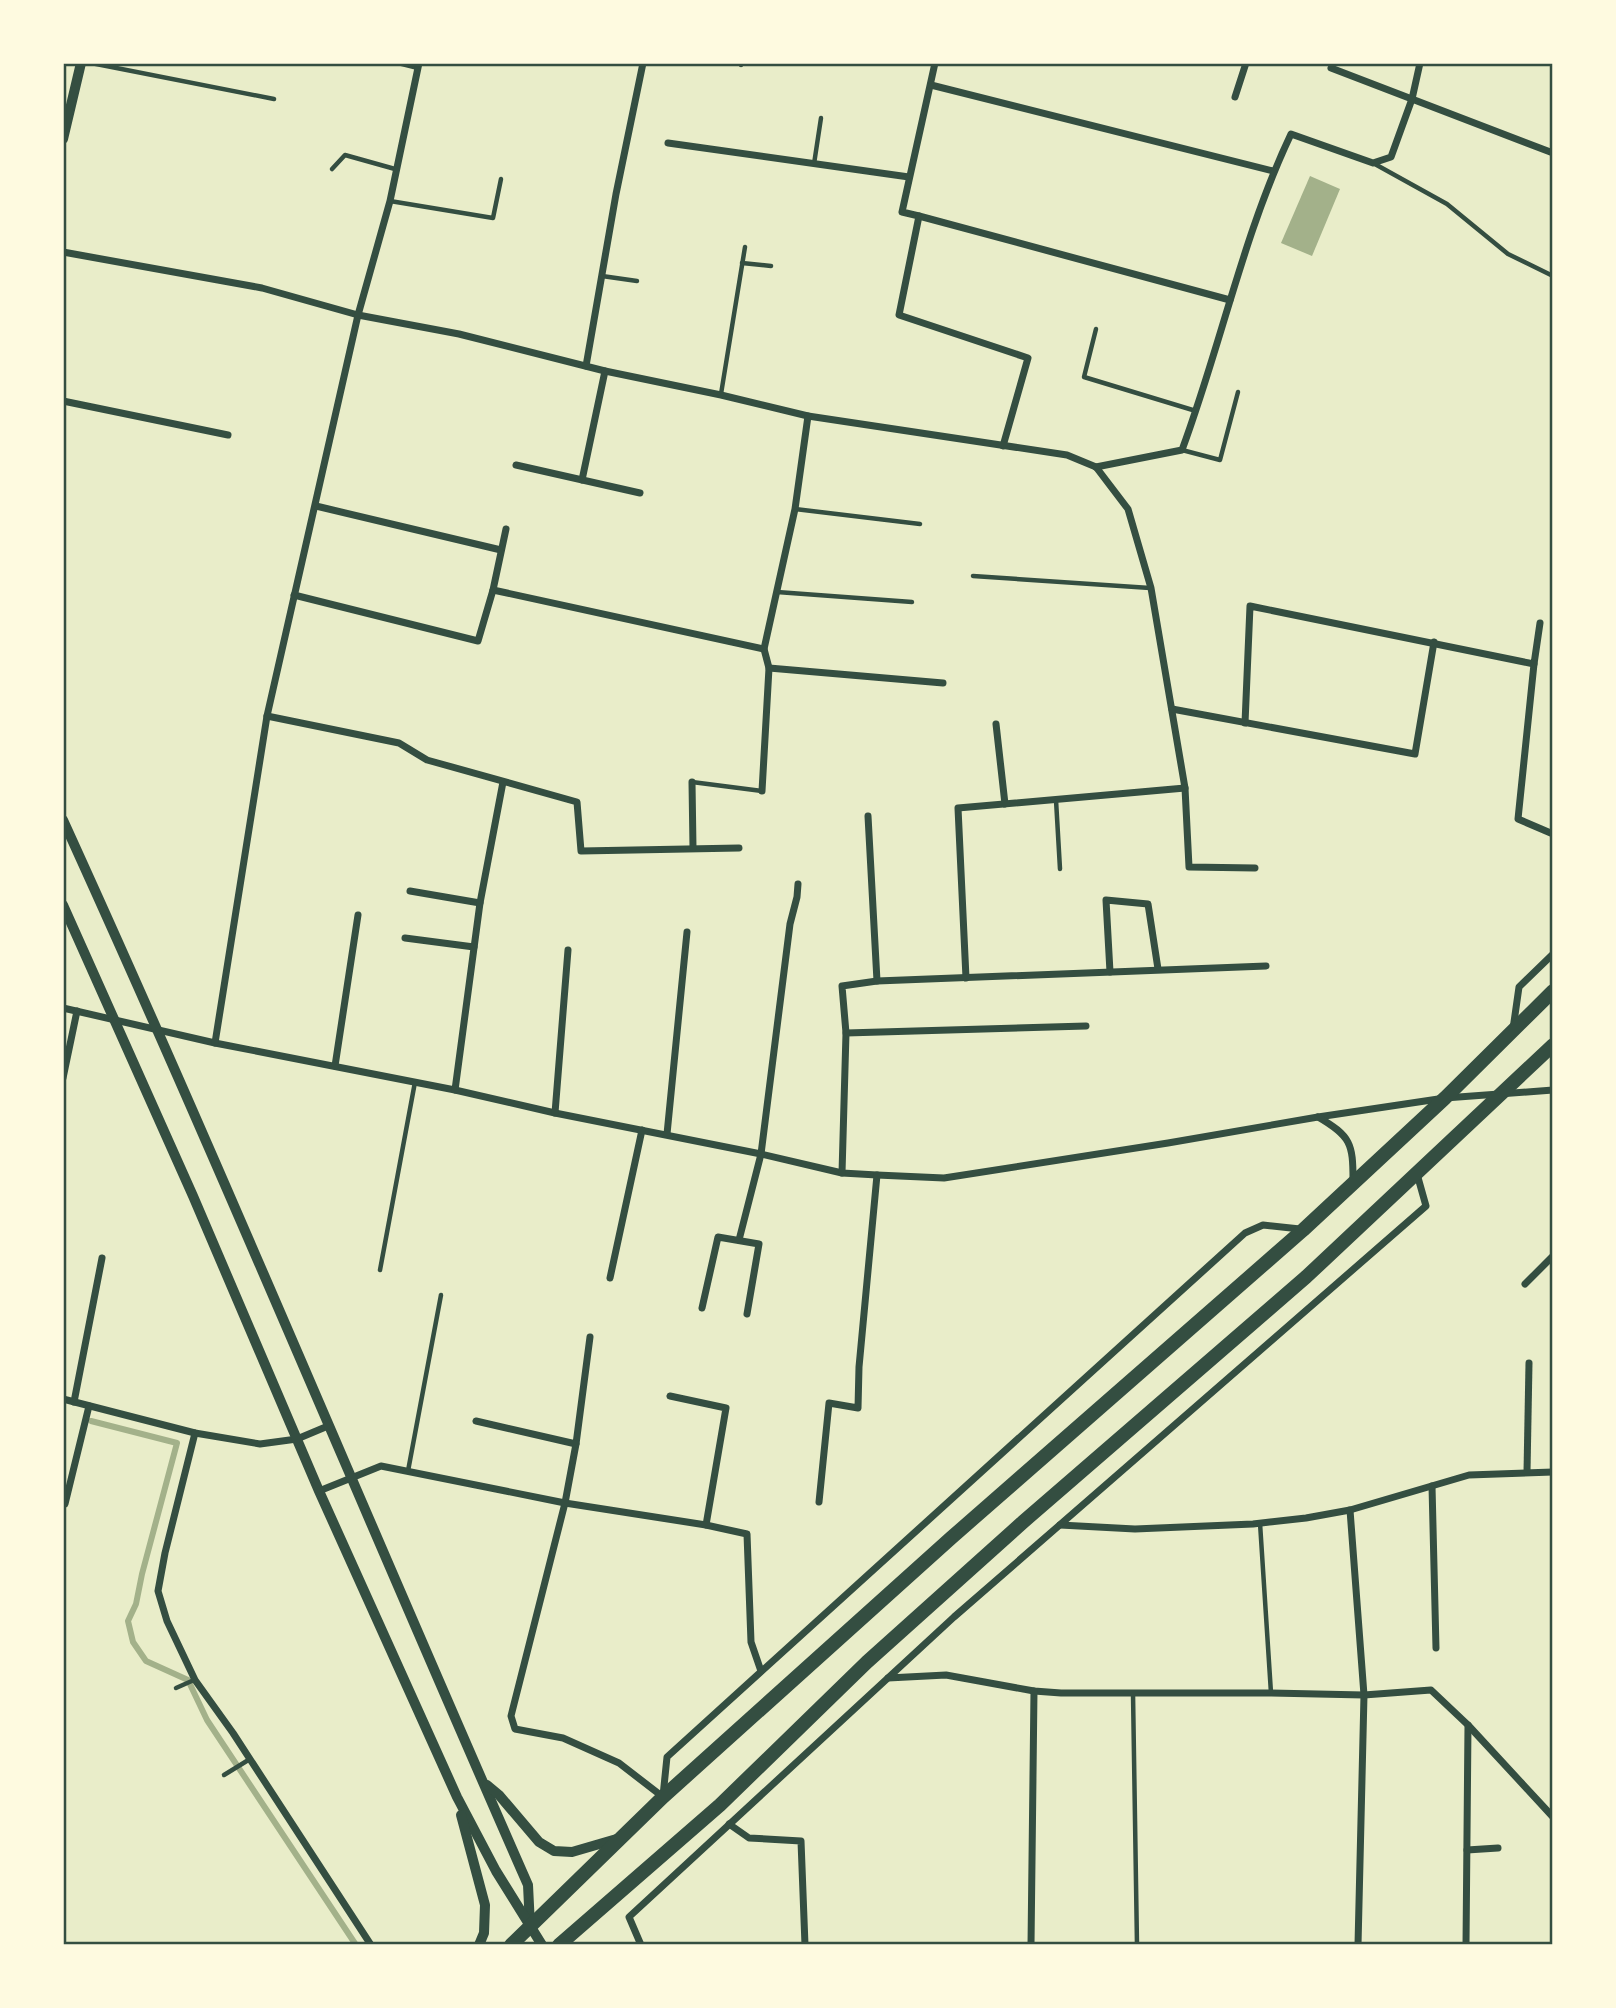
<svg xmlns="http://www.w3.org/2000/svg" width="1616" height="2008" viewBox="0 0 1616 2008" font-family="'Work Sans',sans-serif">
<rect width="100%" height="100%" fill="#e9edc9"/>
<polygon fill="#a3b18a" points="1310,176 1340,189 1312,256 1281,243"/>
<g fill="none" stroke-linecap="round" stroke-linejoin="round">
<polyline stroke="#a3b18a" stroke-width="6" points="91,1421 177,1443 142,1574 136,1604 128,1621 133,1642 146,1661 188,1680 207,1720 356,1945"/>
<g stroke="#344e41" stroke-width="4.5">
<polyline points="91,63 274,99"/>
<polyline points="398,63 418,68"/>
<polyline points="741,65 741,63"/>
<polyline points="1373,163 1447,204 1508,254 1553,276"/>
<polyline points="814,164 821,118"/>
<polyline points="332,169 345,155 395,169"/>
<polyline points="390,201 493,218 501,179"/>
<polyline points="742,263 771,266"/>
<polyline points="602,276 637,281"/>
<polyline points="1096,329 1084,377 1196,411"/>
<polyline points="721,394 745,247"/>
<polyline points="1182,450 1220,460 1238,392"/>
<polyline points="795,509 920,524"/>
<polyline points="973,576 1150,588"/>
<polyline points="777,592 912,602"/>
<polyline points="692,782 762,791"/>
<polyline points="1056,800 1060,869"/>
<polyline points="380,1270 415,1082"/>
<polyline points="408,1471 441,1295"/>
<polyline points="1260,1523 1271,1693"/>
<polyline points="176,1688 194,1680"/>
<polyline points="1133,1693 1137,1945"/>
<polyline points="224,1775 250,1759"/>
</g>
<g stroke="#344e41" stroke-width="7">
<polyline points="935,63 902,212 919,216 899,315 1028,358 1003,446"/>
<polyline points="1331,68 1553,153"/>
<polyline points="931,85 1273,171"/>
<polyline points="1235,97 1246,63"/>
<polyline points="668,143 909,177"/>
<polyline points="919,216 1230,300"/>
<polyline points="63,252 262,288 358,315 459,334 605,371 721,395 808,416 1067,455 1096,467 1128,509 1151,588 1185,788 1189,867 1255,868"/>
<polyline points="586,366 616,194 643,63"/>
<polyline points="63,401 228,435"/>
<polyline points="516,465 640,493"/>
<path d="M1096 467 1182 450C1221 345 1243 235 1291 134L1373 163 1391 157 1412 99 1420 63"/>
<polyline points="582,480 605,371"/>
<polyline points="316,506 501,550"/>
<polyline points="493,590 764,649 795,509 808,416"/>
<polyline points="294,595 478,641 493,590 506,529"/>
<polyline points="1534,664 1518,819 1553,834"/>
<polyline points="769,668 943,683"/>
<polyline points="1172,709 1415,754 1434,642"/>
<polyline points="267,716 399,743 427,760 577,802 581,851 739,848"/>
<polyline points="1245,723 1250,606 1534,664 1540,623"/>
<polyline points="996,724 1005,804"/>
<polyline points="692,782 693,848"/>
<polyline points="762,791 769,668 764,649"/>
<polyline points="868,816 877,981"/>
<polyline points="410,891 480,903"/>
<polyline points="405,938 474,947"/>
<polyline points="1110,972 1106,900 1148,904 1158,969"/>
<polyline points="966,978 958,808 1185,788"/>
<polyline points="63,1008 215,1043 455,1090 555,1113 761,1154 842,1173 877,1175 944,1178 1168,1143 1318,1117 1445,1098 1553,1090"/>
<polyline points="1513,1029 1519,987 1553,954"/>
<polyline points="846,1033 1086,1026"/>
<polyline points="215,1043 267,716 358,315 390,201 419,63"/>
<polyline points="335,1066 358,915"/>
<polyline points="63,1078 77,1011"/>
<polyline points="455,1090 480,903 503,782"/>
<polyline points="555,1113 568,950"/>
<path d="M1318 1117C1351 1136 1353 1144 1353 1180"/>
<polyline points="667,1134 687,932"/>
<polyline points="842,1173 846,1033 842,986 877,981 1266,966"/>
<polyline points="739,1240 761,1154 790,924 797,897 798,884"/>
<polyline points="610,1278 642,1130"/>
<polyline points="1525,1284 1553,1256"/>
<polyline points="702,1308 718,1237 759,1244 747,1314"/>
<polyline points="590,1337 576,1444 565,1503 511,1716 515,1729 563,1738 619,1763 663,1797"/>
<polyline points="670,1396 726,1408 706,1525"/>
<polyline points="63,1399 195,1433 260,1444 297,1439 328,1426"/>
<polyline points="74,1402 102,1258"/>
<polyline points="476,1421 576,1444"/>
<polyline points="195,1433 165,1553 158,1591 167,1621 195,1680 233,1733 371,1945"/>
<polyline points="1527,1472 1529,1363"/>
<polyline points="1432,1486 1436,1648"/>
<polyline points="319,1491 381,1466 565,1503 706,1525 747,1534 751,1642 761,1671"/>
<polyline points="819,1502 829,1403 858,1408 859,1367 877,1175"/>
<polyline points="65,1504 89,1406"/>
<polyline points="1350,1510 1364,1695 1358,1945"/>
<polyline points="1060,1525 1135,1529 1253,1524 1306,1518 1350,1510 1469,1475 1553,1472"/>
<polyline points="888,1678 946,1675 1034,1691 1061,1693 1271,1693 1364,1695 1431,1690 1468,1725 1553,1817"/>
<polyline points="663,1796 667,1757 1245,1233 1263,1225 1300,1229"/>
<polyline points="729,1824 749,1838 801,1841 805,1945"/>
<polyline points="1467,1850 1498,1848"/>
<polyline points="641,1945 629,1917 954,1617 1426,1206 1417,1174"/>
<polyline points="1031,1945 1034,1691"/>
<polyline points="1466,1945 1468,1725"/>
</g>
<g stroke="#344e41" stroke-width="10">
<polyline points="63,139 81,63"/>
<path d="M63 820C224 1173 372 1531 528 1885L530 1926"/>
<polyline points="63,905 193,1196 319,1491 457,1797 496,1871 542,1945"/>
<polyline points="487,1785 499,1795 539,1842 554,1851 572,1852 620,1838"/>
<polyline points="461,1815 485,1905 484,1933 479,1945"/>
</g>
<g stroke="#344e41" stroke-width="14">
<polyline points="511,1945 663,1797 951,1538 1303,1230 1445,1098 1553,991"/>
<polyline points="559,1945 720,1805 867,1662 1023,1522 1306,1277 1553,1045"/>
</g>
</g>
<rect width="1616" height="2008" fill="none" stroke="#fefae0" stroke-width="130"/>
<rect x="65" y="65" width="1486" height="1878" fill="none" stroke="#344e41" stroke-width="2.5"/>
</svg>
